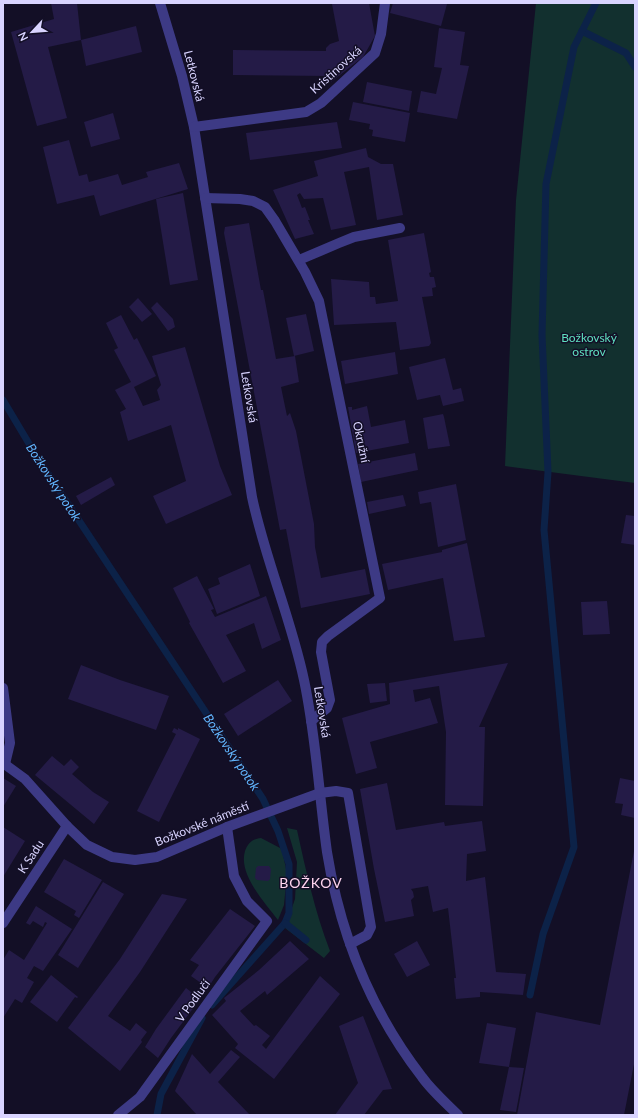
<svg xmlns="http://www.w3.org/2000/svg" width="638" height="1118" viewBox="0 0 638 1118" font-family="Lato,sans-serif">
<rect width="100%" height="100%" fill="#130f26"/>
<g fill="#12302f">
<polygon points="536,3 635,3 635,483 505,466 516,200"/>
<path d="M287 828 297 830C306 871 315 912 330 951L324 958 285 928 295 899 297 862Z"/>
<path d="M261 838 282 849 287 874 284 905 278 920C265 903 238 874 245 851 248 843 252 839 261 838Z"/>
</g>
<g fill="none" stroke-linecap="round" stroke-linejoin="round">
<g stroke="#0c2248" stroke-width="7">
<polyline points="582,31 626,53 635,67"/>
<polyline points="3,400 37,457 263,799 278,831 289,864 289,913 285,923 212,1005"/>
<polyline points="285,923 306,940"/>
<polyline points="530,995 543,934 574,847 544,530 548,472 542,335 546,184 574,47 596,3"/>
<polyline points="157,1115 161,1094 202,1018"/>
</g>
</g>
<g fill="#241b47">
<polygon points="51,3 77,3 81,40 136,26 142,52 86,66 81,40 48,47 67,118 37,126 11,32 54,19"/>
<polygon points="338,3 369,3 375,36 363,57 331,82 330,44 331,76 233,75 233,50 326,51 326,48 330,44 339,41 332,4"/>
<polygon points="393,3 444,3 447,4 441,26 390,13"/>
<polygon points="439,28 465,32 460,65 469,66 457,119 417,112 421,91 436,94 442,68 434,67"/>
<polygon points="367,82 412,91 409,111 363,102"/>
<polygon points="353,102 410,113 405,142 372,136 373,130 369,129 370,124 349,120"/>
<polygon points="113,113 120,139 91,147 84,122"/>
<polygon points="337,122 342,148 250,160 246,133"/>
<polygon points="69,140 79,176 87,174 89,182 118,174 122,185 148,177 146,172 179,163 188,189 100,216 94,195 57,204 43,147"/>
<polygon points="366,148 368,157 381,164 393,164 403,215 377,220 369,167 344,172 356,225 331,230 323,198 304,199 300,193 297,195 302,208 305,207 310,220 308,220 314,234 295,239 273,190 318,176 314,161"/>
<polygon points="183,193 198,280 170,285 156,199"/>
<polygon points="249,223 261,290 263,290 276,359 295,356 299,382 281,387 287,416 290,413 296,431 314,524 315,547 321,578 365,569 370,594 301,608 286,529 280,530 224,233 225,227"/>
<polygon points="424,233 431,272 429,273 430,277 434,277 436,287 432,288 433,296 422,297 431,343 429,346 400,350 396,322 334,325 331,279 369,282 370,297 375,297 376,304 398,301 388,240"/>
<polygon points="138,298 152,314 142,322 129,307"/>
<polygon points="157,302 173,319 175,327 168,331 151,308"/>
<polygon points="306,314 314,351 294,356 286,318"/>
<polygon points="121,315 134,340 137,338 156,376 134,387 143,406 160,400 157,390 161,385 152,356 185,347 220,466 232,495 166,524 153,496 186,481 171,425 128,441 120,412 126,409 115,390 131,382 114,350 118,348 106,323"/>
<polygon points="395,352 398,374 345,384 341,361"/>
<polygon points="445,358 453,390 461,388 464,401 443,406 440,395 417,400 409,367"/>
<polygon points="367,406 371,427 405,420 409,443 356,453 348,407 352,407 352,410"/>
<polygon points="443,414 444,417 450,446 428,449 423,418"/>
<polygon points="415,453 418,470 361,482 358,464"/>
<polygon points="111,477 115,485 81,505 76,496"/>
<polygon points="456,484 466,540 438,547 431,502 420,504 418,492"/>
<polygon points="403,495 406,506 369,514 367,502"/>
<polygon points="626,515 635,516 635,545 621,543"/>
<polygon points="467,543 485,637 454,641 443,578 388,590 382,564 442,552 442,550"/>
<polygon points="250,564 260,596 217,614 208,589 220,584 218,578"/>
<polygon points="197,576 214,609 211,610 215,617 266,596 281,640 262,649 254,623 226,635 246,671 223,683 189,623 190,622 173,588"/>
<polygon points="607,601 610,634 583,635 581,602"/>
<polygon points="508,663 479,727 485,727 483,806 445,805 446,732 439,686 413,690 415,702 430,698 438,723 370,742 377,768 356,774 342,718 390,704 389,683"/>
<polygon points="81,665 120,680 169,696 156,730 68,699"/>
<polygon points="278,680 292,701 238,736 224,714"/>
<polygon points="385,683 387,701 370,703 367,684"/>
<polygon points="174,728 178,730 178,728 200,739 159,822 137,811 176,734 172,732"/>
<polygon points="52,756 64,766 71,759 79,767 72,774 93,792 109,802 94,824 35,775"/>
<polygon points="3,778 16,786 3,807"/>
<polygon points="620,778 635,781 635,818 621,815 623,804 615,803"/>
<polygon points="387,783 396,830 444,822 445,826 482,821 486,851 467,854 466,881 485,877 496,972 526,974 523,995 480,992 480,997 456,999 454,978 456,978 448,908 433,912 428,886 411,889 413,892 414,897 411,900 414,916 385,922 374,869 360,789"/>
<polygon points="3,827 25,841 3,877"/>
<polygon points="634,851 635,1059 624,1115 517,1115 536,1012 600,1025"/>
<polygon points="64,859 102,880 79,918 74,915 76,911 44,892"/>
<polygon points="258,866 269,866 271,869 270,879 268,881 257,880 255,878 256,868"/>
<polygon points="103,882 124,894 78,968 58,955"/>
<polygon points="162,894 187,899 140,972 108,1016 130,1031 136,1023 147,1032 141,1040 142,1042 120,1071 68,1028 120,959"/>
<polygon points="36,906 72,929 43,971 34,966 27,978 34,982 22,1003 15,999 3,1018 3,960 9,950 24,960 47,923 45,922 43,927 33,921 30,925 26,923"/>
<polygon points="230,909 255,926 215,977 208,988 191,976 199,965 190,960"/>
<polygon points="290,941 309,959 267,995 265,991 240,1011 254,1026 256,1025 270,1036 262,1045 266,1049 320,976 340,994 274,1079 235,1048 238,1044 212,1015 226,1001 224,998 259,970"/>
<polygon points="417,941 430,965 407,977 394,954"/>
<polygon points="51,975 78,997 77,998 75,997 57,1022 30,1002"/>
<polygon points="186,988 200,999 171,1038 158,1058 145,1047 156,1029"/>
<polygon points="363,1016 392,1089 383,1090 364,1115 335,1115 358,1083 339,1026"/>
<polygon points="487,1023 516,1028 509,1067 524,1068 516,1112 500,1110 509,1067 479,1063"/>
<polygon points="231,1050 240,1057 218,1082 250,1115 197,1115 175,1091 192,1054 210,1074"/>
</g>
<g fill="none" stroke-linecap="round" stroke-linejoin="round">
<g stroke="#3d3a85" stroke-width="10">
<path d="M160 3 182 76 194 127 252 497C265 559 291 618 304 680 316 736 319 795 327 852 340 933 371 1011 422 1077 432 1091 446 1103 458 1115"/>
<polyline points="194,127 306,112 321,103 375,53 381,34 385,3"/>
<polyline points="205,198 240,199 253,201 265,207 275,221 305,272 319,301 380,598 328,636 322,642 321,652 330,700 327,708 311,721"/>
<polyline points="299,260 339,243 354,237 400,228"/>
<polyline points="3,688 10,743 5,764"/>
<polyline points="3,763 25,779 67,826 87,845 112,857 135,860 157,857 227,827 320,793 336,791 348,793 371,927 367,935 350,944"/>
<polyline points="3,923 67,826"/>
<polyline points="118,1115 140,1097 267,921 247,901 234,876 227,827"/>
</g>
</g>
<g text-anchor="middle" stroke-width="3" stroke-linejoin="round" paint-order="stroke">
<g font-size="12" fill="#d9d4ff" stroke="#130f26">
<text transform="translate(336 70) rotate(-42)" y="4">Kristinovská</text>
<text transform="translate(194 76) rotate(76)" y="4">Letkovská</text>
<text transform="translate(249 397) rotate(81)" y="4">Letkovská</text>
<text transform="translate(361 442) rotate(78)" y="4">Okružní</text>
<text transform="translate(322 712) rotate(81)" y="4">Letkovská</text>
<text transform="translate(202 824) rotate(-22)" y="4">Božkovské náměstí</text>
<text transform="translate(31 857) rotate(-57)" y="4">K Sadu</text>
<text transform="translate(193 1001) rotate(-54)" y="4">V Podlučí</text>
</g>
<g font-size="12" fill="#5fe0c0" stroke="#130f26">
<text x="589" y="342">Božkovský<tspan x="589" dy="14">ostrov</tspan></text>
</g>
<g font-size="13" font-style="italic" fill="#62b6ff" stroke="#130f26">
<text transform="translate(54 482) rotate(57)" y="5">Božkovský potok</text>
<text transform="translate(232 752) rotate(56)" y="5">Božkovský potok</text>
</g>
<g font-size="14" letter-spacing="1" fill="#ffd6f0" stroke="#130f26">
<text x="311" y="888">BOŽKOV</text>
</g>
</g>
<rect width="638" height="1118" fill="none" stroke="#d9d4ff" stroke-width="8"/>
<g transform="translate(32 32) rotate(244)" stroke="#130f26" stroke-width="3" paint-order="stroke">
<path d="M0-3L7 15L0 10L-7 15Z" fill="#d9d4ff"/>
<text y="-6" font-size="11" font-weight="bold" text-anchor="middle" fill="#d9d4ff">N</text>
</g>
</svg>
